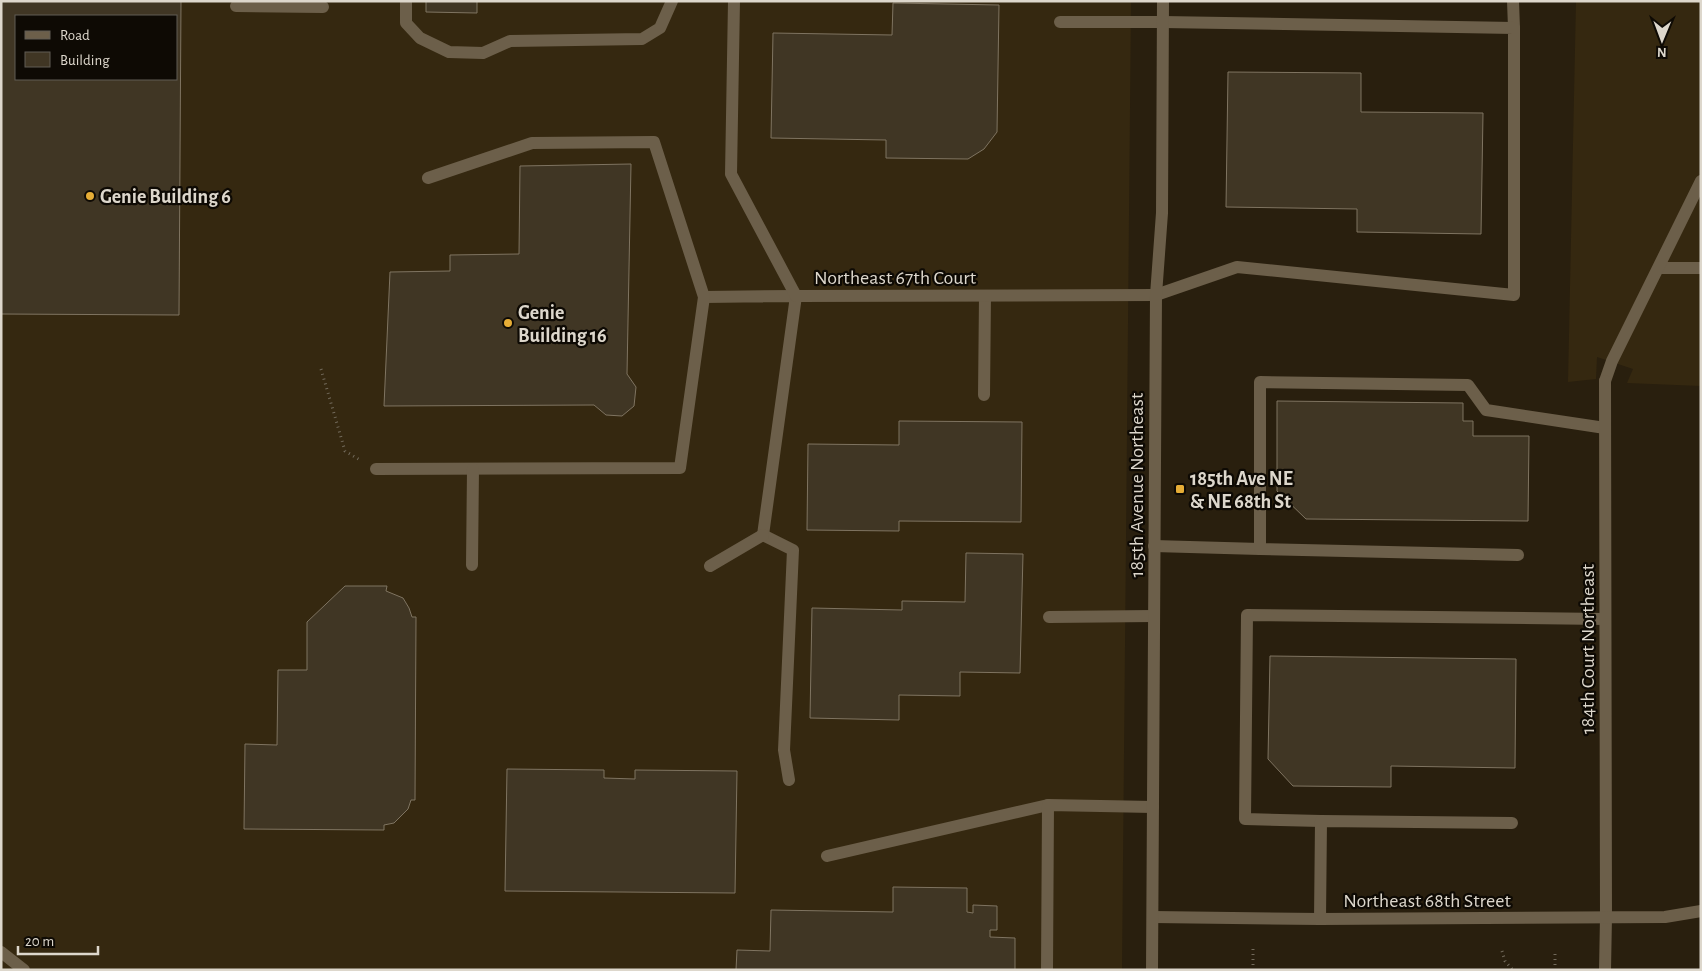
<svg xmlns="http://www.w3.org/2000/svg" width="1702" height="971" viewBox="0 0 1702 971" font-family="'Alegreya Sans',sans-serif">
<rect width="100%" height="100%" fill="#291f0e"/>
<g fill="#352810" fill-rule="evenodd">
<path d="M1 1H1131L1122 970H1ZM16 16H176V79H16Z"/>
<polygon points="1576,1 1701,1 1701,386 1627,383 1633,369 1597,357 1596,379 1568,382"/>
</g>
<g fill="#403624" stroke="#7f7461" fill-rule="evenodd">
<path d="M1 1H181L179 315 1 314ZM16 16H176V79H16Z"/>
<polygon points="426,1 477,1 477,13 426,12"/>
<polygon points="893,3 999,5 997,132 984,149 968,159 886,158 886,140 771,138 773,33 892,35"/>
<polygon points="1228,72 1361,73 1361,112 1483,113 1481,234 1357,232 1357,209 1226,207"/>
<polygon points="631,164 627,374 636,387 634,406 622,416 606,415 594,405 384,406 390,272 450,271 450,255 519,254 520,166"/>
<polygon points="1277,401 1463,403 1463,421 1473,421 1473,436 1529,436 1528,521 1306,519 1277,491"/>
<polygon points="899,421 1022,422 1021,522 899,521 899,531 807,530 808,444 899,445"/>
<polygon points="966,553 1023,554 1020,673 960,672 960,696 899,695 899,720 810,718 812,608 902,610 902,601 965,602"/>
<polygon points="345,586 387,586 386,591 403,598 409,608 412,617 416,617 415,800 411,800 408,809 394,823 384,825 384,830 244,829 245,744 277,745 278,670 307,670 307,622"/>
<polygon points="1270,656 1516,659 1515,768 1391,766 1391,787 1293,786 1268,759"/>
<polygon points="507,769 604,770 604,778 635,779 635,770 737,771 735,893 505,891"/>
<polygon points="893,887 967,888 967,912 973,913 973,905 997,906 997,930 990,930 990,937 1015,938 1015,970 736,970 737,950 770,951 771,910 893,912"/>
</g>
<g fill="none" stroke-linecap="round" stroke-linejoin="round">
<g stroke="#726a5b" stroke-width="3" stroke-dasharray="1 4" stroke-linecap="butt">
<polyline points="321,369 345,451 360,460"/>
<polyline points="1502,951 1505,961 1513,970"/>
<polyline points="1253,970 1253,948"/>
<polyline points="1555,970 1555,951"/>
</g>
<g stroke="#6c5f4a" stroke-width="12">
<polyline points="406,1 406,23 420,38 449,52 483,53 510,41 642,39 660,28 672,1"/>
<polyline points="1513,1 1514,28"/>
<polyline points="236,6 323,7"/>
<polyline points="1060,22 1163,22 1514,28 1514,295 1237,267 1156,295"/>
<polyline points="1659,268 1701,268"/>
<polyline points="704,297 796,296 763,535"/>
<polyline points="1605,381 1612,361 1701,181"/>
<polyline points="984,395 985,296"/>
<polyline points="376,469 680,468 704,297 654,142 532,143 428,178"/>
<polyline points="763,535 793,550 784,750 789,780"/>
<polyline points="1154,546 1260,549"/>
<polyline points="1518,555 1260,549 1260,382 1468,385 1486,410 1605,428"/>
<polyline points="472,565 473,469"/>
<polyline points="710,566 763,535"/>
<polyline points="1049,617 1154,616"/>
<polyline points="1321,821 1245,819 1247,615 1605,619"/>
<polyline points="827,856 1048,805"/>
<polyline points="1320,919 1321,821 1512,823"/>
<polyline points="1,952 24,970"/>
<polyline points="1047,970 1048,805 1153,807"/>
<polyline points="1605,970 1606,917"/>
</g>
<g stroke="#6c5f4a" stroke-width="12">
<polyline points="734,1 731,174 796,296 1156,295"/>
<polyline points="1605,381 1606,917"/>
<polyline points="1153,917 1320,919 1665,917 1701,911"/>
</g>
<polyline stroke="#6c5f4a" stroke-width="12" points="1152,970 1156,295 1162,213 1163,1"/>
</g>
<g fill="#e6ad36" stroke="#0e0a04" stroke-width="2">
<circle cx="90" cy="196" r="5"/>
<circle cx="508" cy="323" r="5"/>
<rect x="1175" y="484" width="10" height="10" rx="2.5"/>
</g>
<g text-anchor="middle" stroke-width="4.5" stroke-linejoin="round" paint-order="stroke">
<g font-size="20" font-weight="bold" fill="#ddd7cc" stroke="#0e0a04" text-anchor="start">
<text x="100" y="203">Genie Building 6</text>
<text x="518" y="319">Genie<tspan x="518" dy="23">Building 16</tspan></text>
<text x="1190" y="485">185th Ave NE<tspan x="1190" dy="23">&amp; NE 68th St</tspan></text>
</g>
<g font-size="20" fill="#ddd7cc" stroke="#0e0a04">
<text x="895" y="284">Northeast 67th Court</text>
<text transform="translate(1136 485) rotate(-90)" y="7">185th Avenue Northeast</text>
<text transform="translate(1587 649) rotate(-90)" y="7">184th Court Northeast</text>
<text x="1427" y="907">Northeast 68th Street</text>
</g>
</g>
<rect width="1702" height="971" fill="none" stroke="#ddd7cc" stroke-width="5"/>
<rect x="15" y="15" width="162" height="65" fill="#0e0a04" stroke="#615c54"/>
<rect x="25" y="31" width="25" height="8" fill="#6c5f4a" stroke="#615c54"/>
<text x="60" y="40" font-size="15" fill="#ddd7cc">Road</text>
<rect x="25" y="52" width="25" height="15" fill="#403624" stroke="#615c54"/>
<text x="60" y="65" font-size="15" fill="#ddd7cc">Building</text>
<g transform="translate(1662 40) rotate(181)" stroke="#0e0a04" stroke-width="4" paint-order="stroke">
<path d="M0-4L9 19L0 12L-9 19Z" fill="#ddd7cc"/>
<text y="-8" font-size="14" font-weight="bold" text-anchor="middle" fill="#ddd7cc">N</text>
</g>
<path d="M18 946v8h80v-8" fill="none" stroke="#ddd7cc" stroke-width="2.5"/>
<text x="25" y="946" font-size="15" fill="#ddd7cc" stroke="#0e0a04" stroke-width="4" paint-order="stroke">20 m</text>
</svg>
